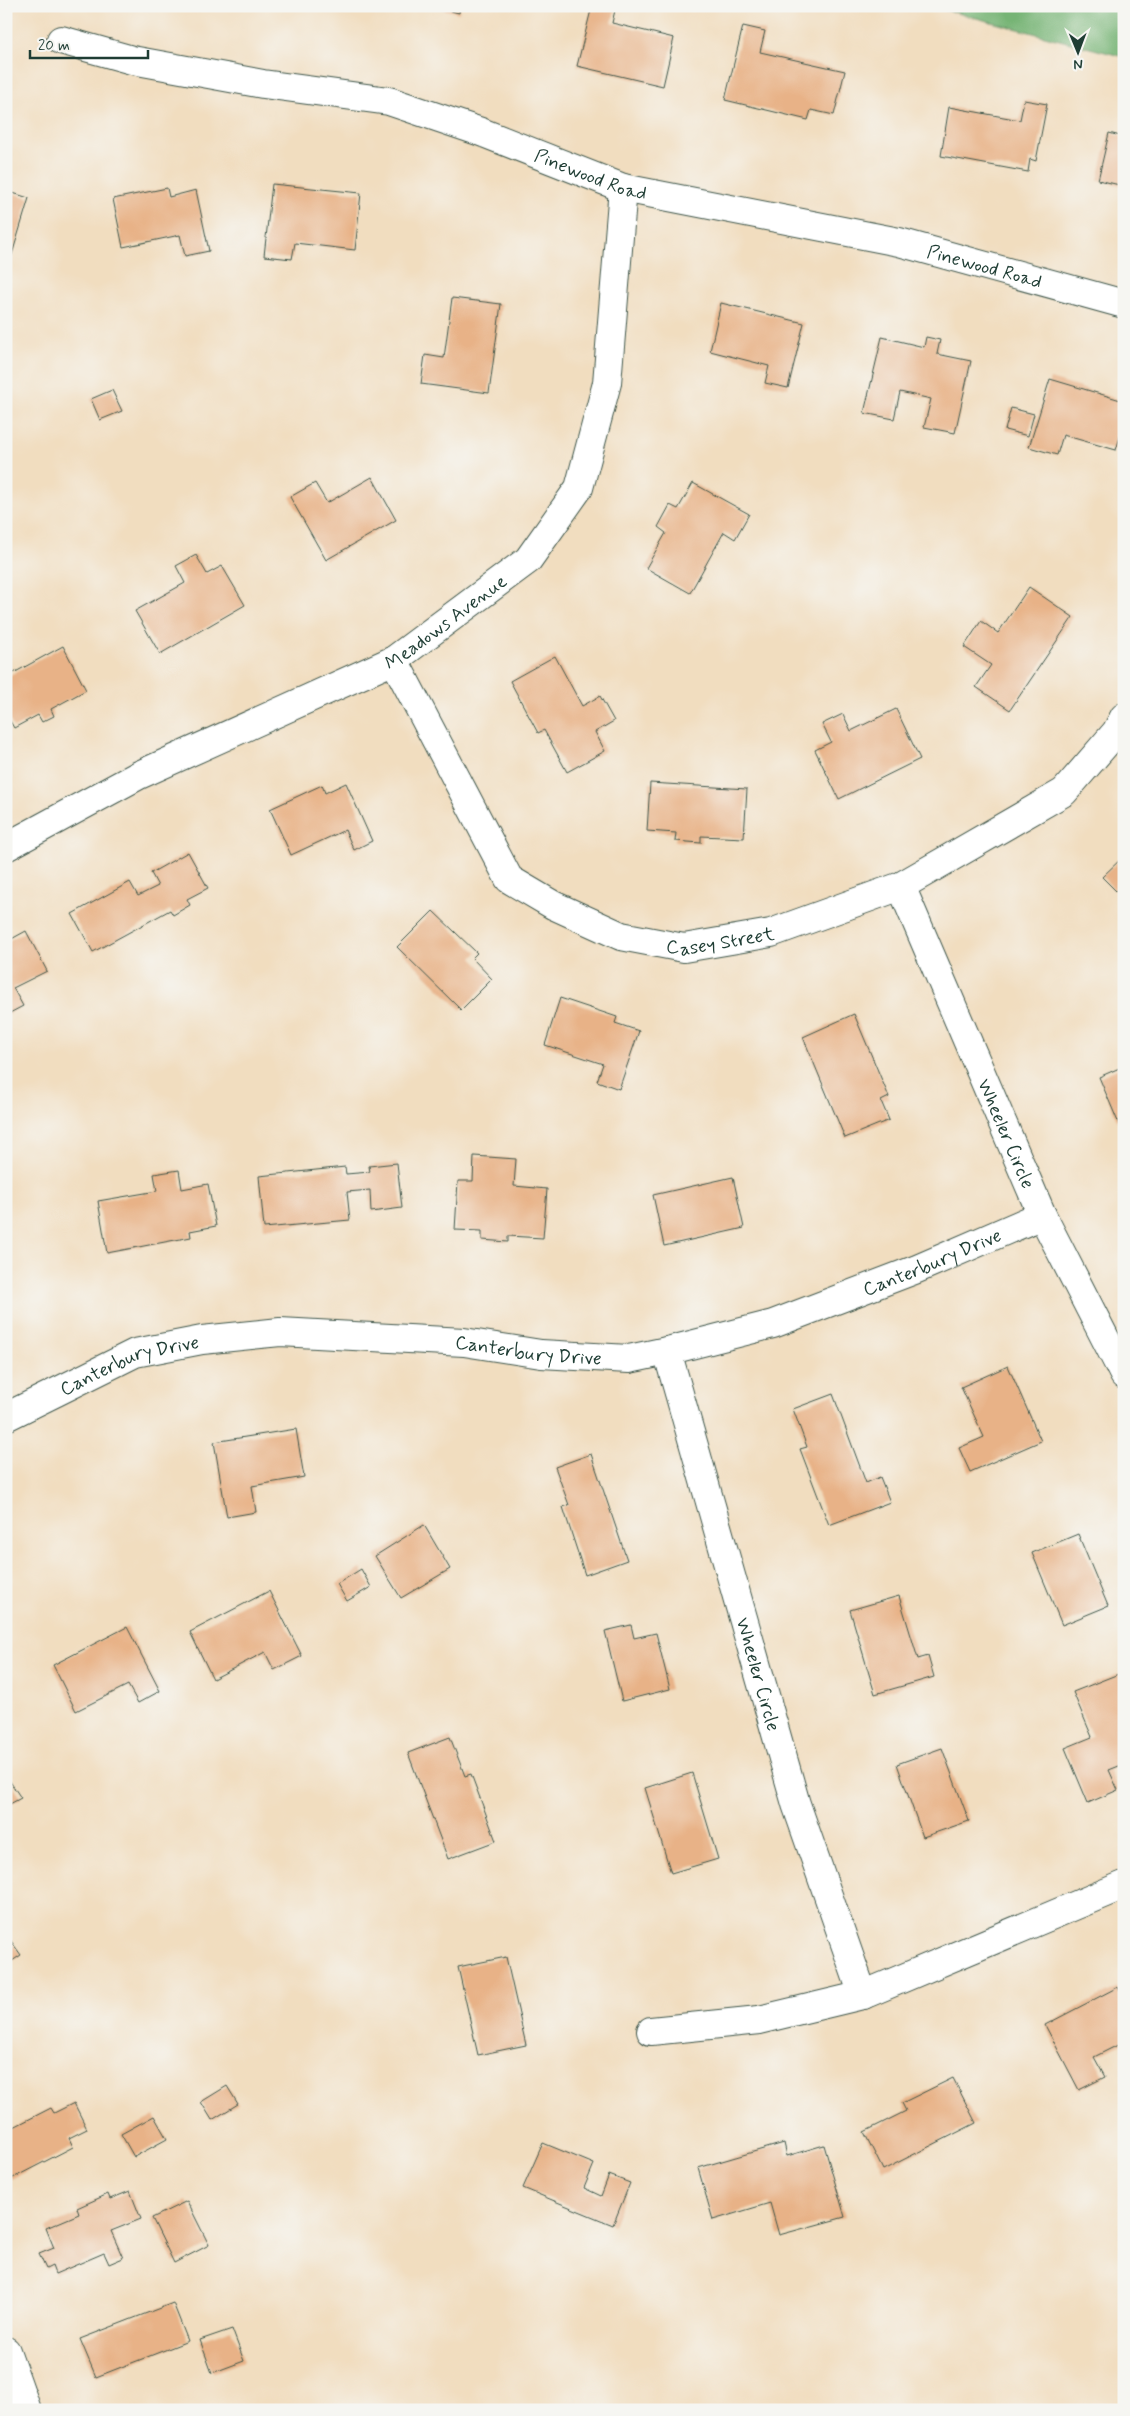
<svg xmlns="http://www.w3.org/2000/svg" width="1130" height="2416" viewBox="0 0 1130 2416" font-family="Mynerve,sans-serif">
<rect width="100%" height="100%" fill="#f6f6f2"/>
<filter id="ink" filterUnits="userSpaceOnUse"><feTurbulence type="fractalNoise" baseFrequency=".02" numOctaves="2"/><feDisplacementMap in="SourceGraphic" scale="10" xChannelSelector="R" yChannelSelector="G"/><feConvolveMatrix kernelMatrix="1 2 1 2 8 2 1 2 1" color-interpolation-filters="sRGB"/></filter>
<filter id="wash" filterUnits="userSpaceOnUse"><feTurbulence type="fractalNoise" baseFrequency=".0096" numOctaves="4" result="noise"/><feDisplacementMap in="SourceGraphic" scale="20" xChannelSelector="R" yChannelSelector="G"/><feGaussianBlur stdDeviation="1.12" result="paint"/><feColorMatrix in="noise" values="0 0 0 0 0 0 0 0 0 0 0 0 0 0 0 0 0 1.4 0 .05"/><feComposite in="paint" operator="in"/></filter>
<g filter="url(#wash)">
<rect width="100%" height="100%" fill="#f1ddbf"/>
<polygon fill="#76b475" stroke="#4a7854" points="931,6 1124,6 1124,57"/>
<g id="blocks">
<g fill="#e8b287">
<polygon points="431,6 460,6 459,13"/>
<polygon points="592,6 616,6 612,23 674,38 663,86 577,66"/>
<polygon points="743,26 765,31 760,52 845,71 834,115 811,110 808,120 725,100"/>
<polygon points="1024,100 1047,104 1036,161 1030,159 1028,172 941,156 949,107 1020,120"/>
<polygon points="1109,133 1124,137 1124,186 1098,180"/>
<polygon points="272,184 361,193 355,250 295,243 292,259 264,256"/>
<polygon points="167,188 169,197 196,190 209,251 185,256 180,235 123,247 113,199"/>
<polygon points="6,191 29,198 7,271 6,271"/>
<polygon points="452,298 501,304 489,393 421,384 425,355 444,358"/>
<polygon points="721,303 804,323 788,388 765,383 769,366 710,351"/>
<polygon points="882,337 924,347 926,337 940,340 937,354 971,361 955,433 924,427 931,399 900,392 894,419 864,413"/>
<polygon points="1050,379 1124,401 1124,424 1116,450 1063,435 1057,455 1029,447"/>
<polygon points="112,390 122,411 100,420 91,399"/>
<polygon points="1011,408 1034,414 1028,436 1005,430"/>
<polygon points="372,477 396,520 326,560 290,497 315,483 327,503"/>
<polygon points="693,483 749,514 735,539 724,532 690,593 646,568 666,533 658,527 670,505 678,509"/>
<polygon points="196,555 207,574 222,566 245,605 160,654 135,611 185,583 176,566"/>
<polygon points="1029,587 1073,617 1010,710 976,687 991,665 964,647 981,621 998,633"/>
<polygon points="63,646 86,690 51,709 54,716 42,722 38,715 14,728 6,714 6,667 10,675"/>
<polygon points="555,656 582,706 600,696 614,721 595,732 605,751 567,772 544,730 538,733 510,681"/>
<polygon points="896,709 920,759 839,799 815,750 831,742 822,724 843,714 851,731"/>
<polygon points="346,783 372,841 354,850 345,830 291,855 270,809 322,785 325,793"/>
<polygon points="650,783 747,789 744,838 701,836 701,843 675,841 676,833 647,831"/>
<polygon points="188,852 208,888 187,899 190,905 173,915 170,910 93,952 72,914 130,882 138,896 158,886 151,873"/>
<polygon points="1124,856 1124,899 1102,877"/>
<polygon points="433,911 477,953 472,958 492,979 461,1010 397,947"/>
<polygon points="26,931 47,971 13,988 23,1006 6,1015 6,942"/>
<polygon points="560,998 617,1017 615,1023 639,1031 619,1089 597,1081 603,1064 545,1045"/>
<polygon points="854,1014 889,1097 881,1101 889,1120 845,1138 803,1037"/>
<polygon points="1124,1066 1124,1136 1099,1077"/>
<polygon points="474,1156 516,1159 514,1186 547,1189 543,1238 508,1236 508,1242 482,1240 482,1231 455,1230 458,1181 473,1181"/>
<polygon points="397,1163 402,1208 371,1212 370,1190 347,1192 350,1220 264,1228 259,1176 345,1167 346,1174 370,1172 369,1166"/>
<polygon points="179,1170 182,1189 208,1184 216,1226 190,1231 191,1237 107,1253 98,1201 157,1191 154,1174"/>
<polygon points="733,1177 744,1228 664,1246 653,1195"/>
<polygon points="1008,1366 1041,1441 970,1472 959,1448 984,1437 961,1387"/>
<polygon points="833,1394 866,1483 880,1477 890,1502 829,1525 800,1449 807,1447 793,1409"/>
<polygon points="296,1429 304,1477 252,1486 256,1512 227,1517 214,1442"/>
<polygon points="591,1454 627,1560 585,1575 563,1507 569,1505 555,1467"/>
<polygon points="424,1525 450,1569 401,1598 375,1556"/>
<polygon points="1078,1534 1108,1606 1062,1625 1032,1553"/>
<polygon points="361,1569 371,1587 347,1601 337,1584"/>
<polygon points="269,1591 302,1656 274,1670 265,1652 213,1679 190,1632"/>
<polygon points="899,1596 918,1659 928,1656 934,1677 875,1694 850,1610"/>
<polygon points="631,1625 634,1638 656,1633 670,1689 622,1701 605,1631"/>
<polygon points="127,1627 160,1691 138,1703 128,1685 76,1711 53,1665"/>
<polygon points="1121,1673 1124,1680 1124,1764 1109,1770 1118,1790 1088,1803 1065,1748 1092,1737 1073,1692"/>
<polygon points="450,1737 465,1776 471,1774 496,1841 448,1859 408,1753"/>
<polygon points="942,1748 969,1821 923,1837 897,1764"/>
<polygon points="692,1773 718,1859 671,1873 645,1788"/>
<polygon points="9,1780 21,1798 6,1806 6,1782"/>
<polygon points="6,1934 21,1955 6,1965"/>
<polygon points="506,1957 526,2045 478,2055 458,1967"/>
<polygon points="1118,1987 1124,1998 1124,2042 1094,2057 1105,2077 1079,2090 1045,2025"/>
<polygon points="953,2078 976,2123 883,2170 864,2132 906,2111 902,2103"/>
<polygon points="227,2086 238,2104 212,2120 201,2102"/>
<polygon points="74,2103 87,2129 69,2138 73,2147 11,2179 6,2170 6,2131 51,2108 54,2113"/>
<polygon points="154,2116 167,2139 134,2157 121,2134"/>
<polygon points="543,2143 594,2164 584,2188 601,2196 609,2175 630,2183 613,2225 523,2188"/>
<polygon points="784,2143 787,2156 824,2145 845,2217 779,2235 770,2203 713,2220 698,2168"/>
<polygon points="130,2191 141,2219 111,2231 123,2258 109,2264 104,2253 55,2274 52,2266 46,2269 39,2254 54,2248 46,2228 79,2214 77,2208 108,2194 110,2199"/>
<polygon points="187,2201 209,2245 174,2263 152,2218"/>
<polygon points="173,2303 188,2341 96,2377 80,2339"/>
<polygon points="232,2329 244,2361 212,2373 200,2340"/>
</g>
</g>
</g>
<g filter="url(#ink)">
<use href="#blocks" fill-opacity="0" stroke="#3e5549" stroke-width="1"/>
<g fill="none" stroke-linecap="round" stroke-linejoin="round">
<g stroke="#3e5549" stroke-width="30">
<g id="minor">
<path id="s1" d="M61 40 132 60 263 84 389 101 481 132 623 188 899 242 1124 304"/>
<path id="s2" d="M394 660 509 879 553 905 621 936 684 948 771 933 901 886 1064 792 1116 732 1124 717"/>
<path id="s3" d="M6 847 139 775 394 660 528 560 579 488 607 383 623 188"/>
<path id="s4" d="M901 886 1042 1215 1124 1375"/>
<path id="s5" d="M667 1351 796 1804 863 1995"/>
<path id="s6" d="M6 1417 135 1353 202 1340 280 1332 464 1342 541 1354 629 1359 667 1351 773 1324 917 1269 1042 1215"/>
<polyline points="651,2031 759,2020 863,1995 1124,1885"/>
</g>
</g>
<g stroke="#3e5549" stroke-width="30">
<polyline id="secondary" points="6,2351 27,2410"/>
</g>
<use href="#minor" stroke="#fff" stroke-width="28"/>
<use href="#secondary" stroke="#fff" stroke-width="28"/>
</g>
</g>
<g text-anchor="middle" stroke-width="4" stroke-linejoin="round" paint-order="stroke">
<g font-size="19" fill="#1f3d34" stroke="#f6f6f2">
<text dy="7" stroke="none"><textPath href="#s1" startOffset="549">Pinewood Road</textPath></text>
<text dy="7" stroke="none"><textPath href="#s1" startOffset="954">Pinewood Road</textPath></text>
<text dy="7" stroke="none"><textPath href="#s3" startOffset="495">Meadows Avenue</textPath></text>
<text dy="7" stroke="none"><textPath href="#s2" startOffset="474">Casey Street</textPath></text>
<text dy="7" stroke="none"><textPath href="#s4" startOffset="269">Wheeler Circle</textPath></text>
<text dy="7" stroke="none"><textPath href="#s6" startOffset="960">Canterbury Drive</textPath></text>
<text dy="7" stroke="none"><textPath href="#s6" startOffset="540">Canterbury Drive</textPath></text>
<text dy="7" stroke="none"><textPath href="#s6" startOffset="135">Canterbury Drive</textPath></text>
<text dy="7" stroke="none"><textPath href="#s5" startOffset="336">Wheeler Circle</textPath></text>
</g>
</g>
<rect width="1130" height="2416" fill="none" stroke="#f6f6f2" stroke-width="25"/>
<g transform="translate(1078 52) rotate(179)" stroke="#f6f6f2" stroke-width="4" paint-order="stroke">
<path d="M0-4L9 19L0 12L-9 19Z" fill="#1f3d34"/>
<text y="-8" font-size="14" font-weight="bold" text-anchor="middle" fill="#1f3d34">N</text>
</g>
<path d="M30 50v8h118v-8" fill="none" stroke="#1f3d34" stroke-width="2.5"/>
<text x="38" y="50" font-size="15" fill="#1f3d34" stroke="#f6f6f2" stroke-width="4" paint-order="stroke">20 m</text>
</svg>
